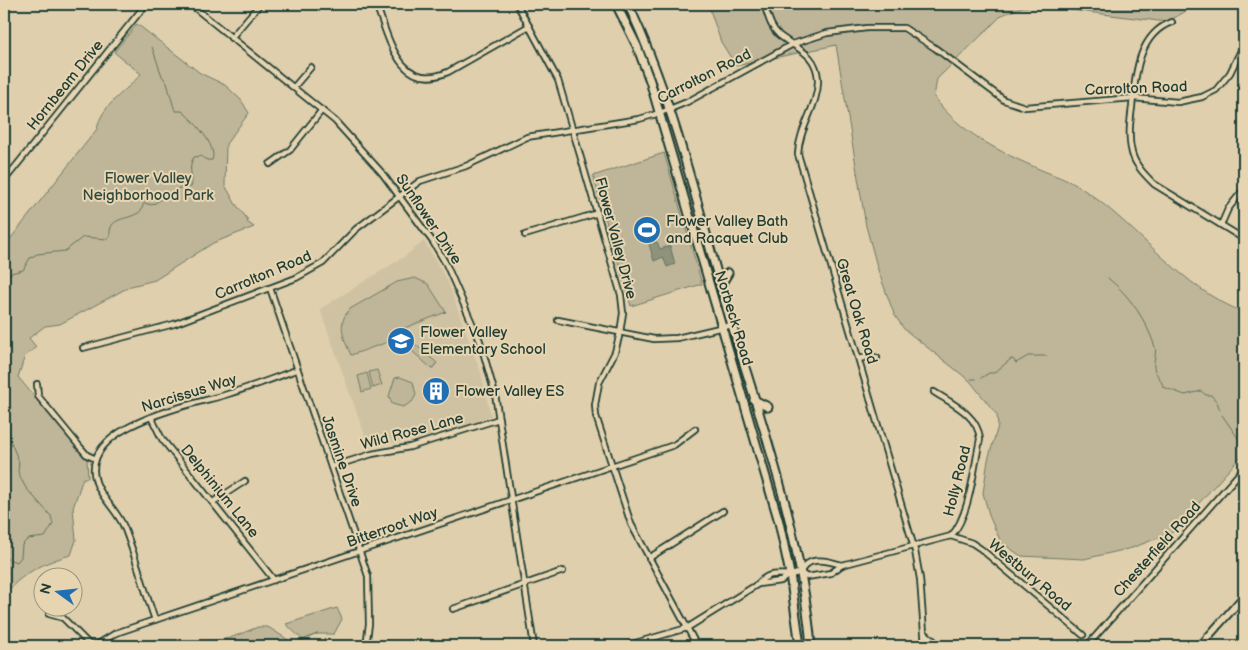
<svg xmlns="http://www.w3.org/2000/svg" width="1248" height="650" viewBox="0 0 1248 650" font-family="'Balsamiq Sans',sans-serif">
<rect width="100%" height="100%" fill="#dfcfad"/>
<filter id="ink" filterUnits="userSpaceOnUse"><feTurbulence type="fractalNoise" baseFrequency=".02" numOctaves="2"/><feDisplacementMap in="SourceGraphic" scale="10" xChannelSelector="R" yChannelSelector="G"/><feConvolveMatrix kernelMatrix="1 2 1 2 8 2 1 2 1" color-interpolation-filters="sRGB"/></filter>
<g filter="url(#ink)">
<polygon fill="#cec2a2" points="424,241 447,280 481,373 491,416 437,435 369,447 320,309 404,257"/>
<g fill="#bfb699" stroke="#6f7a66">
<path d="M708 4H1190L1186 11 1167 22 1039 6 1022 7 1002 15 937 79 934 97C959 132 1000 152 1039 169 1053 175 1069 180 1081 188 1136 223 1183 291 1244 312V453L1173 532 1132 548 1084 559 1021 556 1001 542 990 518 983 493 988 460 998 426 997 415 970 381 904 329 894 314 878 270 866 226 836 45 736 66 721 42Z"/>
<path d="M137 24 200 73 225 85 241 100 249 113 226 144 225 185 235 203 248 220 247 222 254 227 213 243 155 280 131 286 60 324 45 326 29 338 36 347 25 356 18 377 87 460 88 478H83L73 508 76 540 71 555C47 561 17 575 4 597V488C9 478 12 460 4 451V247L97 129C101 105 127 91 141 74L114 52Z"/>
<polygon points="664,153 702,284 631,306 593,176"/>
<path d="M415 278 428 284 446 312 402 329 405 336 351 355C344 340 336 323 350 309L397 282Z"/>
<polygon points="416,345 437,363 432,369 412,351"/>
<polygon points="377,370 382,385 373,388 369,372"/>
<polygon points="367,373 371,389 362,392 358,376"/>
<polygon points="400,377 413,382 416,395 412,402 403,407 392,404 389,396 395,378"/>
<polygon points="337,608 342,619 334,634 317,634 303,640 286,624"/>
<polygon points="258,627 268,627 293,643 278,646 191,646 200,643 230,638"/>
<polygon points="4,631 18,646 4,646"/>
</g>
<polygon fill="#90937b" stroke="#63715f" points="657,242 660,249 670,246 675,264 667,267 663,257 654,261 649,244"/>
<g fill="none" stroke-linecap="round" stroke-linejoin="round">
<g stroke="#63715f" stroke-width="1">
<path d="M1108 278C1131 297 1146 320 1155 347 1157 353 1153 361 1154 367 1155 375 1162 379 1163 387L1185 395 1201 391 1206 395H1211L1217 402 1220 410"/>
<path d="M4 281 11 273 23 270 30 258 37 254 65 251 83 237 107 239 110 237C108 216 126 221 138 213 142 211 142 207 144 203L152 205 179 188 191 187C195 177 186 169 194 157L200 156 207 160H212C218 146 193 120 182 111H176L174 108 167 83 162 76 152 47"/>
<polyline points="981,378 989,373 994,373 1011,359 1013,359 1016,363 1028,356 1047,356"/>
<polyline points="971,379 976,379"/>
<polyline points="1222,415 1238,438 1244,443"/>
<polyline points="4,422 9,425 10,440 19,462 18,471 21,479 26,488 51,516 53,524 45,537 28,539 22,545 21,557 17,562 4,558"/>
<polyline points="289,646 317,634"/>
</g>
<g stroke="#1f3d34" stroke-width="8">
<g id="street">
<polyline points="190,4 335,121 382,173 433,242 446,264 480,341 495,394 534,646"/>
<path d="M376 4C389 38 399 93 448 72L529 26"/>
<polyline points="517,4 558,80 621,295 623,313 620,333 615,352 599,383 595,405 596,416 631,524 697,646"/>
<path d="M764 4C768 15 770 27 779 35 796 49 816 52 818 79 819 105 799 127 798 154L915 551 920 579 925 646"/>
<path d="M1172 22C1138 34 1135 76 1132 107 1130 122 1128 138 1132 153 1135 165 1145 175 1154 184L1244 239"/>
<polyline points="231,38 260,4"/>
<polyline points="294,87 311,67"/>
<polyline points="270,164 290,150 322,110"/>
<polyline points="4,181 146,4"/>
<polyline points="1221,225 1228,209 1244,189"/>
<polyline points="525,235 598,213"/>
<polyline points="270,288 368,576 369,624 366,646"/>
<polyline points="558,320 654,339 677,338 732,325"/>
<polyline points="83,348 174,324 296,278 323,263 356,229 420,181 466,166 527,137 639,119 660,113 687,102 793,44 827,33 867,28 904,28 935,48 1004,100 1025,107 1133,98 1178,102 1202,97 1216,90 1230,73 1244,44"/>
<polyline points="859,359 871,356 877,358"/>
<polyline points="37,384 38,396 80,447 87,455 96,459"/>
<path d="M934 392C953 404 978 415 980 439 974 467 970 516 951 536"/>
<polyline points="151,417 162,439 274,580"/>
<polyline points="331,467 372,454 410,447 499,419"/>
<polyline points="213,502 245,481"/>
<polyline points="649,558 723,511"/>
<polyline points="801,573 807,577 831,573 842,565 951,536 972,543 981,549 1083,635"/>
<polyline points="758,584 781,581 790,574"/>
<polyline points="453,609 563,571"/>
<polyline points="49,614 63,618 91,646"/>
<path d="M155 620C144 589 136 557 124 527 117 510 101 498 96 482 77 425 193 405 228 394 251 387 274 378 296 370"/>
<polyline points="925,633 940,646"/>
<polyline points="95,646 116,633 674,445 695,429"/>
<path d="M625 646 687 628 758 584C772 567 785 579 798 573 802 571 803 567 807 564 816 557 832 562 842 565"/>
<polyline points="1087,646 1244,468"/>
</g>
</g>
<g stroke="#1f3d34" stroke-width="10">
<polyline id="secondary" points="1200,646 1244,596"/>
</g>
<g stroke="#1f3d34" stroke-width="11">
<g id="primary">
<polyline points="616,4 637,46 650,81 779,522 790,574 800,646"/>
<path d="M628 4C673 99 697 205 726 305 759 417 801 530 811 646"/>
<polyline points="720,286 728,273"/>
<polyline points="754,400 768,407"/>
</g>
</g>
<use href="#street" stroke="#e7d5b2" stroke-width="4.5"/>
<use href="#secondary" stroke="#e7d5b2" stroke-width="6"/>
<use href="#primary" stroke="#e7d5b2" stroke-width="7"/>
</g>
</g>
<defs>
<g id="stadium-disc" transform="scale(1.4375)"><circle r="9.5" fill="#1f6fb2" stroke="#e7d5b2"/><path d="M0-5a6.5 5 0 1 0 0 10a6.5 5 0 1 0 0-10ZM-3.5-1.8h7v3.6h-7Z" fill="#fff"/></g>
<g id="school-disc" transform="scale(1.4375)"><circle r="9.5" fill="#1f6fb2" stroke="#e7d5b2"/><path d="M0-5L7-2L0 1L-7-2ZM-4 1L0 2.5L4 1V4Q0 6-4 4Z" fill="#fff"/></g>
<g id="building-disc" transform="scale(1.4375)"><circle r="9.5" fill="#1f6fb2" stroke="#e7d5b2"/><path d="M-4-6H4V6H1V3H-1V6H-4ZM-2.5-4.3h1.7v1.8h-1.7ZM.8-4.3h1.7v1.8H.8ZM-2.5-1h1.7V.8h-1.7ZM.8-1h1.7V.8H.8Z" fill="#fff"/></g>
</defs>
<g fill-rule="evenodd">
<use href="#stadium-disc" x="647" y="230"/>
<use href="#school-disc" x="401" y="341"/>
<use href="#building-disc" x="436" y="391"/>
</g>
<g text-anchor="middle" stroke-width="4" stroke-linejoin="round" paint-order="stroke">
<g font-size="15" fill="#1f3d34" stroke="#e7d5b2">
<text transform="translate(704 76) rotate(-27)" y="5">Carrolton Road</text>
<text transform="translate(65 85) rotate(-51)" y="5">Hornbeam Drive</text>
<text transform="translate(1136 88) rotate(-2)" y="5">Carrolton Road</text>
<text transform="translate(429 219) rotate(56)" y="5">Sunflower Drive</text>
<text transform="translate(616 238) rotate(75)" y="5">Flower Valley Drive</text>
<text transform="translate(263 275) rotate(-23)" y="5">Carrolton Road</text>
<text transform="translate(857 311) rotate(73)" y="5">Great Oak Road</text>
<text transform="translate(734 318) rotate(73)" y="5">Norbeck Road</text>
<text transform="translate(189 393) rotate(-17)" y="5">Narcissus Way</text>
<text transform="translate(412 431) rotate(-15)" y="5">Wild Rose Lane</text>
<text transform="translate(342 461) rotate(71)" y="5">Jasmine Drive</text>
<text transform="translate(957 481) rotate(-76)" y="5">Holly Road</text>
<text transform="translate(220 491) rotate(51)" y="5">Delphinium Lane</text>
<text transform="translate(392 527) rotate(-19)" y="5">Bitterroot Way</text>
<text transform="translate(1157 549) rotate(-48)" y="5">Chesterfield Road</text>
<text transform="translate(1030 575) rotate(40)" y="5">Westbury Road</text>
</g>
<g font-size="15" fill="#2f493e" stroke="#e7d5b2">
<text x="148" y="183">Flower Valley<tspan x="148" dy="17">Neighborhood Park</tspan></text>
</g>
<g font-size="15" fill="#1f3d34" stroke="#e7d5b2" text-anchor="start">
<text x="666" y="226">Flower Valley Bath<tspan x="666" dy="17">and Racquet Club</tspan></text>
<text x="420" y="337">Flower Valley<tspan x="420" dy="17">Elementary School</tspan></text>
<text x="455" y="396">Flower Valley ES</text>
</g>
</g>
<rect width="1248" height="650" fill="none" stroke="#e7d5b2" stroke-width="20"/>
<rect x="10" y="10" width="1228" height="630" fill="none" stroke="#1f3d34" stroke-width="2" filter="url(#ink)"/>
<g transform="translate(58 592) rotate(285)"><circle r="24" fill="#e7d5b2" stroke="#979880"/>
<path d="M0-4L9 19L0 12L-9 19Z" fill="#1f6fb2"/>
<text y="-8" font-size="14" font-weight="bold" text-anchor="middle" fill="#1f3d34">N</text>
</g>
</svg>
